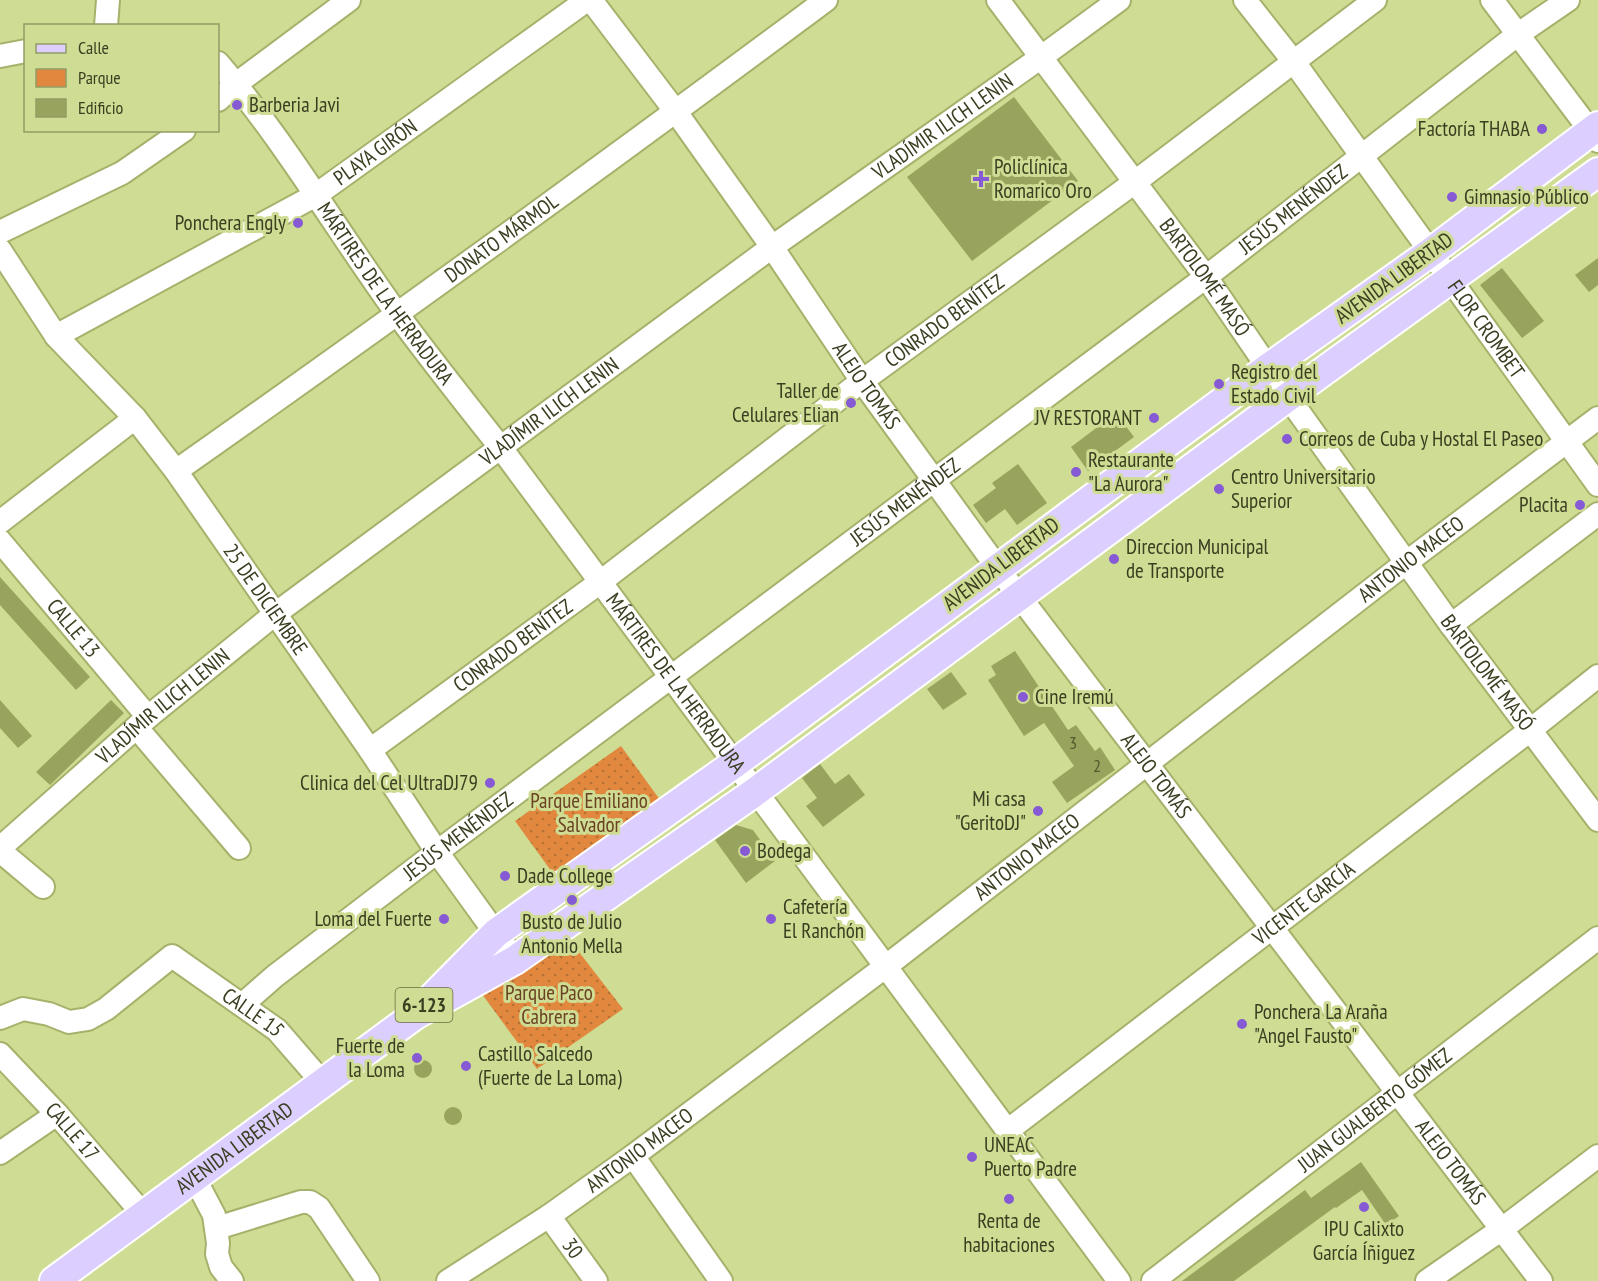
<svg xmlns="http://www.w3.org/2000/svg" width="1598" height="1281" viewBox="0 0 1598 1281" font-family="'PT Sans Narrow',sans-serif">
<defs>
<pattern id="green-dots" width="8" height="8" patternUnits="userSpaceOnUse" patternTransform="scale(1.5)"><rect width="8" height="8" fill="#e2883e"/><path d="M2 2h.1M6 6h.1" fill="none" stroke="#b87134" stroke-width="1.8" stroke-linecap="round"/></pattern>
</defs>
<rect width="100%" height="100%" fill="#cfdc93"/>
<g fill="url(#green-dots)">
<polygon points="621,746 663,804 557,879 515,821"/>
<polygon points="569,939 623,1009 537,1069 482,994"/>
</g>
<g fill="#98a45d">
<polygon points="1014,97 1078,181 972,261 907,177"/>
<polygon points="1598,258 1598,285 1589,292 1575,275"/>
<polygon points="1502,268 1544,321 1522,338 1480,285"/>
<polygon points="1116,413 1134,437 1088,471 1071,447"/>
<polygon points="1018,464 1047,503 1017,525 1005,509 986,523 973,505 996,488 992,483"/>
<polygon points="0,577 90,677 76,690 0,605"/>
<polygon points="1015,651 1068,730 1076,725 1095,751 1100,747 1115,770 1067,803 1052,782 1074,766 1044,723 1024,736 988,680 996,675 991,666"/>
<polygon points="951,672 967,694 943,710 927,689"/>
<polygon points="0,700 32,736 18,748 0,728"/>
<polygon points="111,700 124,713 50,785 36,772"/>
<polygon points="820,764 835,784 849,774 865,795 823,827 806,806 817,798 802,778"/>
<polygon points="736,825 753,830 775,861 746,883 715,840"/>
<circle cx="423" cy="1069" r="9"/>
<circle cx="453" cy="1116" r="9"/>
<polygon points="1361,1162 1399,1216 1386,1225 1362,1190 1336,1208 1335,1207 1234,1281 1182,1281 1305,1190 1311,1198"/>
</g>
<g fill="none" stroke-linecap="round" stroke-linejoin="round">
<g stroke="#a6b26b" stroke-width="26">
<g id="minor">
<path id="s1" d="M591 0 676 112 772 247 862 381 997 567 1541 1281"/>
<path id="s2" d="M998 0 1206 277 1288 397 1451 625 1598 820"/>
<path id="s3" d="M1245 0 1294 62 1598 485"/>
<polyline points="1492,0 1598,141"/>
<polyline points="106,26 108,0"/>
<polyline points="0,56 26,51"/>
<path id="s4" d="M218 63C285 141 337 231 398 315 431 360 466 404 501 448L1119 1281"/>
<polyline points="218,100 236,84 349,0"/>
<polyline points="0,232 122,173 184,130"/>
<path id="s5" d="M0 250 56 336 135 418 176 471 370 750 437 852 515 960"/>
<path id="s6" d="M56 336 316 195 587 0"/>
<path id="s7" d="M176 471C395 317 611 160 826 0"/>
<polyline points="0,522 135,418"/>
<path id="s8" d="M0 541 148 717"/>
<polyline points="1451,625 1598,514"/>
<polyline points="137,728 239,848"/>
<path id="s9" d="M370 750 599 583 862 381 1135 182 1375 0"/>
<path id="s10" d="M0 848 148 717 275 614 772 247 1040 58 1119 0"/>
<polyline points="0,851 43,887"/>
<path id="s11" d="M243 1004 275 976 437 852 1206 277 1517 35 1568 0"/>
<path id="s12" d="M0 1018 23 1009 49 1014 69 1022 88 1019 106 1009 172 956 277 1030 322 1082"/>
<path id="s13" d="M0 1054 57 1114 143 1214"/>
<path id="s14" d="M1007 1131 1529 731 1598 676"/>
<polyline points="0,1153 57,1114"/>
<polyline points="633,1156 721,1281"/>
<polyline points="194,1177 214,1215 218,1243 217,1254 221,1267 232,1281"/>
<path id="s15" d="M549 1216 596 1281"/>
<polyline points="217,1228 301,1202 310,1202 319,1208 368,1281"/>
<path id="s16" d="M448 1281 549 1216 633 1156 885 967 1407 562 1598 418"/>
<path id="s17" d="M1153 1281 1598 938"/>
<polyline points="1427,1281 1502,1229 1598,1156"/>
</g>
</g>
<g stroke="#fff" stroke-width="32">
<g id="major">
<polyline points="1598,126 1431,252 1268,368 734,764 496,933 415,1015 515,960 755,792 1288,397 1598,172"/>
<path id="s18" d="M54 1281 415 1015"/>
</g>
</g>
<use href="#minor" stroke="#fff" stroke-width="22"/>
<use href="#major" stroke="#dcceff" stroke-width="28"/>
</g>
<g fill="#855ad4" stroke="#cfdc93" stroke-width="2">
<circle cx="237" cy="105" r="6"/>
<circle cx="1542" cy="129" r="6"/>
<path d="M978 170h6v6h6v6h-6v6h-6v-6h-6v-6h6z"/>
<circle cx="1452" cy="197" r="6"/>
<circle cx="298" cy="223" r="6"/>
<circle cx="1219" cy="384" r="6"/>
<circle cx="851" cy="403" r="6"/>
<circle cx="1154" cy="418" r="6"/>
<circle cx="1287" cy="439" r="6"/>
<circle cx="1076" cy="472" r="6"/>
<circle cx="1219" cy="489" r="6"/>
<circle cx="1580" cy="505" r="6"/>
<circle cx="1114" cy="559" r="6"/>
<circle cx="1023" cy="697" r="6"/>
<circle cx="490" cy="783" r="6"/>
<circle cx="1038" cy="811" r="6"/>
<circle cx="745" cy="851" r="6"/>
<circle cx="505" cy="876" r="6"/>
<circle cx="572" cy="900" r="6"/>
<circle cx="444" cy="919" r="6"/>
<circle cx="771" cy="919" r="6"/>
<circle cx="1242" cy="1024" r="6"/>
<circle cx="417" cy="1058" r="6"/>
<circle cx="466" cy="1066" r="6"/>
<circle cx="972" cy="1157" r="6"/>
<circle cx="1009" cy="1199" r="6"/>
<circle cx="1364" cy="1207" r="6"/>
</g>
<g text-anchor="middle" stroke-width="6" stroke-linejoin="round" paint-order="stroke">
<g font-size="18" fill="#525830">
<text x="1073" y="749">3</text>
<text x="1097" y="772">2</text>
</g>
<rect fill="#cfdc93" stroke="#676e43" stroke-width="1.5" x="395.5" y="988" width="57" height="34" rx="4.5"/>
<g font-size="20" font-weight="bold" fill="#3a3f21">
<text x="424" y="1012">6-123</text>
</g>
<g font-size="21" fill="#3a3f21" stroke="#cfdc93" text-anchor="start">
<text x="249" y="112">Barberia Javi</text>
<text x="1530" y="136" text-anchor="end">Factoría THABA</text>
<text x="994" y="174">Policlínica<tspan x="994" dy="24">Romarico Oro</tspan></text>
<text x="1464" y="204">Gimnasio Público</text>
<text x="286" y="230" text-anchor="end">Ponchera Engly</text>
<text x="1231" y="379">Registro del<tspan x="1231" dy="24">Estado Civil</tspan></text>
<text x="839" y="398" text-anchor="end">Taller de<tspan x="839" dy="24">Celulares Elian</tspan></text>
<text x="1142" y="425" text-anchor="end">JV RESTORANT</text>
<text x="1299" y="446">Correos de Cuba y Hostal El Paseo</text>
<text x="1088" y="467">Restaurante<tspan x="1088" dy="24">"La Aurora"</tspan></text>
<text x="1231" y="484">Centro Universitario<tspan x="1231" dy="24">Superior</tspan></text>
<text x="1568" y="512" text-anchor="end">Placita</text>
<text x="1126" y="554">Direccion Municipal<tspan x="1126" dy="24">de Transporte</tspan></text>
<text x="1035" y="704">Cine Iremú</text>
<text x="478" y="790" text-anchor="end">Clinica del Cel UltraDJ79</text>
<text x="1026" y="806" text-anchor="end">Mi casa<tspan x="1026" dy="24">"GeritoDJ"</tspan></text>
<text x="757" y="858">Bodega</text>
<text x="517" y="883">Dade College</text>
<text x="783" y="914">Cafetería<tspan x="783" dy="24">El Ranchón</tspan></text>
<text x="432" y="926" text-anchor="end">Loma del Fuerte</text>
<text x="572" y="929" text-anchor="middle">Busto de Julio<tspan x="572" dy="24">Antonio Mella</tspan></text>
<text x="1254" y="1019">Ponchera La Araña<tspan x="1254" dy="24">"Angel Fausto"</tspan></text>
<text x="405" y="1053" text-anchor="end">Fuerte de<tspan x="405" dy="24">la Loma</tspan></text>
<text x="478" y="1061">Castillo Salcedo<tspan x="478" dy="24">(Fuerte de La Loma)</tspan></text>
<text x="984" y="1152">UNEAC<tspan x="984" dy="24">Puerto Padre</tspan></text>
<text x="1009" y="1228" text-anchor="middle">Renta de<tspan x="1009" dy="24">habitaciones</tspan></text>
<text x="1364" y="1236" text-anchor="middle">IPU Calixto<tspan x="1364" dy="24">García Íñiguez</tspan></text>
</g>
<g font-size="21" fill="#3a3f21" stroke="#cfdc93">
<text dy="7" stroke="none"><textPath href="#s10" startOffset="1188">VLADÍMIR ILICH LENIN</textPath></text>
<text dy="7" stroke="none"><textPath href="#s6" startOffset="369">PLAYA GIRÓN</textPath></text>
<text dy="7" stroke="none"><textPath href="#s11" startOffset="1317">JESÚS MENÉNDEZ</textPath></text>
<text dy="7" stroke="none"><textPath href="#s7" startOffset="400">DONATO MÁRMOL</textPath></text>
<text dy="7" stroke="none"><textPath href="#s2" startOffset="346">BARTOLOMÉ MASÓ</textPath></text>
<text transform="translate(1394 278) rotate(-36)" y="7">AVENIDA LIBERTAD</text>
<text dy="7" stroke="none"><textPath href="#s4" startOffset="285">MÁRTIRES DE LA HERRADURA</textPath></text>
<text dy="7" stroke="none"><textPath href="#s9" startOffset="717">CONRADO BENÍTEZ</textPath></text>
<text dy="7" stroke="none"><textPath href="#s3" startOffset="408">FLOR CROMBET</textPath></text>
<text dy="7" stroke="none"><textPath href="#s1" startOffset="474">ALEJO TOMÁS</textPath></text>
<text dy="7" stroke="none"><textPath href="#s10" startOffset="702">VLADÍMIR ILICH LENIN</textPath></text>
<text dy="7" stroke="none"><textPath href="#s11" startOffset="831">JESÚS MENÉNDEZ</textPath></text>
<text dy="7" stroke="none"><textPath href="#s16" startOffset="1204">ANTONIO MACEO</textPath></text>
<text transform="translate(1001 564) rotate(-37)" y="7">AVENIDA LIBERTAD</text>
<text dy="7" stroke="none"><textPath href="#s5" startOffset="440">25 DE DICIEMBRE</textPath></text>
<text dy="7" stroke="none"><textPath href="#s8" startOffset="114">CALLE 13</textPath></text>
<text dy="7" stroke="none"><textPath href="#s9" startOffset="177">CONRADO BENÍTEZ</textPath></text>
<text dy="7" stroke="none"><textPath href="#s2" startOffset="832">BARTOLOMÉ MASÓ</textPath></text>
<text dy="7" stroke="none"><textPath href="#s4" startOffset="771">MÁRTIRES DE LA HERRADURA</textPath></text>
<text dy="7" stroke="none"><textPath href="#s10" startOffset="216">VLADÍMIR ILICH LENIN</textPath></text>
<text dy="7" stroke="none"><textPath href="#s1" startOffset="960">ALEJO TOMÁS</textPath></text>
<text dy="7" stroke="none"><textPath href="#s11" startOffset="273">JESÚS MENÉNDEZ</textPath></text>
<text dy="7" stroke="none"><textPath href="#s16" startOffset="718">ANTONIO MACEO</textPath></text>
<text dy="7" stroke="none"><textPath href="#s14" startOffset="374">VICENTE GARCÍA</textPath></text>
<text dy="7" stroke="none"><textPath href="#s12" startOffset="296">CALLE 15</textPath></text>
<text dy="7" stroke="none"><textPath href="#s17" startOffset="280">JUAN GUALBERTO GÓMEZ</textPath></text>
<text dy="7" stroke="none"><textPath href="#s13" startOffset="106">CALLE 17</textPath></text>
<text dy="7" stroke="none"><textPath href="#s18" startOffset="224">AVENIDA LIBERTAD</textPath></text>
<text dy="7" stroke="none"><textPath href="#s16" startOffset="232">ANTONIO MACEO</textPath></text>
<text dy="7" stroke="none"><textPath href="#s1" startOffset="1446">ALEJO TOMÁS</textPath></text>
<text dy="7" stroke="none"><textPath href="#s15" startOffset="40">30</textPath></text>
</g>
<g font-size="21" fill="#6a4223" stroke="#cfdc93">
<text x="589" y="808">Parque Emiliano<tspan x="589" dy="24">Salvador</tspan></text>
<text x="549" y="1000">Parque Paco<tspan x="549" dy="24">Cabrera</tspan></text>
</g>
</g>
<rect x="24" y="24" width="195" height="108" fill="#cfdc93" stroke="#939d65" stroke-width="1.5"/>
<rect x="36" y="44" width="30" height="9" fill="#dcceff" stroke="#939d65" stroke-width="1.5"/>
<text x="78" y="54" font-size="18" fill="#3a3f21">Calle</text>
<rect x="36" y="69" width="30" height="18" fill="#e2883e" stroke="#939d65" stroke-width="1.5"/>
<text x="78" y="84" font-size="18" fill="#3a3f21">Parque</text>
<rect x="36" y="99" width="30" height="18" fill="#98a45d" stroke="#939d65" stroke-width="1.5"/>
<text x="78" y="114" font-size="18" fill="#3a3f21">Edificio</text>
</svg>
